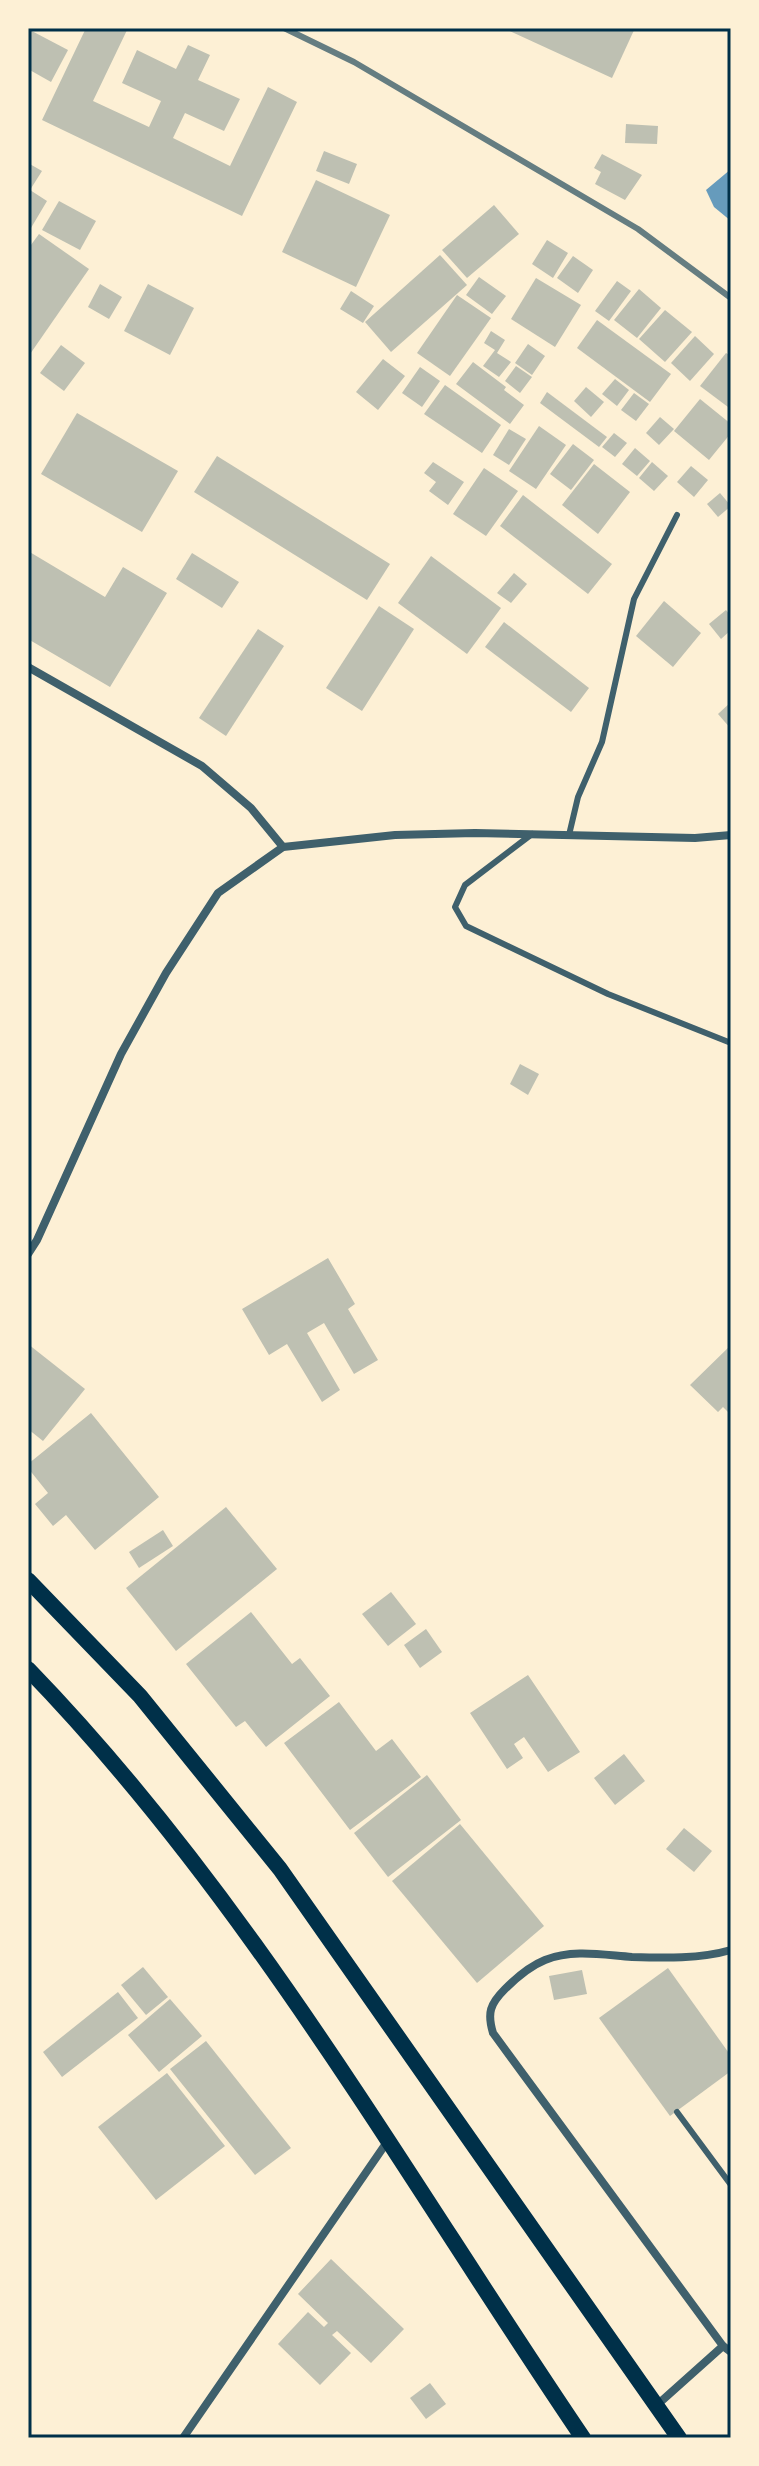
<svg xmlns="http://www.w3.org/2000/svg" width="759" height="2466" viewBox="0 0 759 2466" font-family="'Roboto Condensed',sans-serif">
<rect width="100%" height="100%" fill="#fdf0d5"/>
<polygon fill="#669bbc" points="731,169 731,221 714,207 706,190"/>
<g fill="#bec0b2">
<polygon points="86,28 128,28 93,101 149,127 161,101 122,83 137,50 176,69 188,45 210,55 198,80 240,99 224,131 185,113 173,138 230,166 268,87 297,102 242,216 42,120"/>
<polygon points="503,28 635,28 612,78"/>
<polygon points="28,29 68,50 51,82 28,69"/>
<polygon points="626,124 658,126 657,144 625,143"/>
<polygon points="324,151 357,164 349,184 316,171"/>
<polygon points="602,154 642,175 625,200 595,184 601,172 594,168"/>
<polygon points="28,163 42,171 30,190 47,201 28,233"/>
<polygon points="316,180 390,215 356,287 282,252"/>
<polygon points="59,201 96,221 80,250 42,230"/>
<polygon points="494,205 519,234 467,278 442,250"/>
<polygon points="39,234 89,269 28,357 28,249"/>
<polygon points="547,240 568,253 553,278 532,264"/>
<polygon points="440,255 467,285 391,352 365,322"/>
<polygon points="573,256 593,270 578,293 557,278"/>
<polygon points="479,277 506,296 492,314 466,295"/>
<polygon points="536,278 581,305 555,347 511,319"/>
<polygon points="617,281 631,291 609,321 595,311"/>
<polygon points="100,284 122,297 109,319 88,307"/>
<polygon points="148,284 194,308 170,355 124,331"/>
<polygon points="639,289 661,308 637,338 614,320"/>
<polygon points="351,291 374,306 363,323 340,309"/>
<polygon points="457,295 491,318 450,376 417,353"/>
<polygon points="665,310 692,332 665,362 639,339"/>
<polygon points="597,320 671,374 650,402 577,348"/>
<polygon points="491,331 505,340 497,353 511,362 499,377 483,366 495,350 484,343"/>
<polygon points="695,336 714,354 690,381 671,363"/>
<polygon points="528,344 545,356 532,375 515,363"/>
<polygon points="61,345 85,363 64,391 40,373"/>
<polygon points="726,353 731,356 731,403 728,407 700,386"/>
<polygon points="383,359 405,376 378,410 356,392"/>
<polygon points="473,362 506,387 504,390 524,405 510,424 456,384"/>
<polygon points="516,366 532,377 520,393 505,381"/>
<polygon points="420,367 440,381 422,407 402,393"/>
<polygon points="615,379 629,390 617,406 602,394"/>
<polygon points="445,385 501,425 482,453 424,414"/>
<polygon points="586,387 604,402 591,417 574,401"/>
<polygon points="547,392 607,437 599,447 540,403"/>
<polygon points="634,393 649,404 636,421 621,410"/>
<polygon points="700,399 731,424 731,433 709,460 674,431"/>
<polygon points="77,413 178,471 142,532 41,474"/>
<polygon points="660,417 674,429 659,445 646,433"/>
<polygon points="539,426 566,445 536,489 509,471"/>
<polygon points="509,429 526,439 509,465 493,455"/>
<polygon points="614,433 627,443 615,457 602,447"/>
<polygon points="573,444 594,460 571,490 550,474"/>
<polygon points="635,448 650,461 637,476 622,464"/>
<polygon points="217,456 390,564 367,600 194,492"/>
<polygon points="433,462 464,482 448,505 429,491 436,482 424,473"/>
<polygon points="652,462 668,476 654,491 639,478"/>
<polygon points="594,464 630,492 598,534 562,505"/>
<polygon points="691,466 708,480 694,497 677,482"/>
<polygon points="484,468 518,491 486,536 453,514"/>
<polygon points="720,493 731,506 718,517 707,504"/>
<polygon points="523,495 612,564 588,594 500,526"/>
<polygon points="28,551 105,597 123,567 167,593 110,687 28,639"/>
<polygon points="192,553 239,582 222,608 176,579"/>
<polygon points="431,556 501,608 467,654 398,603"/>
<polygon points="514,573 527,584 511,603 497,593"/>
<polygon points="664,601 701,633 673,667 636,636"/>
<polygon points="379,606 414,629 362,711 326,688"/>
<polygon points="726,610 731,616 731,630 721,639 709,624"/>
<polygon points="504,622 589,688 571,712 485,647"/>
<polygon points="258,629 284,646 226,736 199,718"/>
<polygon points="731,702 731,729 718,714"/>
<polygon points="520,1064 539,1074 528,1095 510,1084"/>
<polygon points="328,1258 355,1304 348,1309 378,1360 354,1374 324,1323 307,1333 340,1390 322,1402 287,1344 269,1355 242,1309"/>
<polygon points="28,1344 85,1389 43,1441 28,1429"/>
<polygon points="731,1345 731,1415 723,1407 718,1412 690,1385"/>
<polygon points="91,1413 159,1497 95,1550 66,1515 53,1526 35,1504 48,1493 28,1468 28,1464"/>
<polygon points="226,1507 277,1569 176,1651 126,1588"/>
<polygon points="163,1530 173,1546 139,1568 129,1552"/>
<polygon points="391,1592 416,1624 388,1646 362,1614"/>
<polygon points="251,1612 292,1664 300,1658 330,1696 266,1747 245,1721 236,1727 186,1664"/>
<polygon points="426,1629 442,1652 420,1668 404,1645"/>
<polygon points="528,1675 580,1752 548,1772 524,1737 514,1744 523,1758 507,1769 470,1713"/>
<polygon points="339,1702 376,1751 392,1739 421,1777 350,1830 284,1743"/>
<polygon points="624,1754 645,1781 615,1805 594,1778"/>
<polygon points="427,1775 461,1820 388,1877 354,1833"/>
<polygon points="460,1824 544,1926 477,1983 392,1881"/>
<polygon points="684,1828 712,1851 694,1872 666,1849"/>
<polygon points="143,1967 168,1997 146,2015 121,1985"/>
<polygon points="668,1968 731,2056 731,2071 670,2116 599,2018"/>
<polygon points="582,1970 587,1994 554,2000 549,1976"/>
<polygon points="118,1992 138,2018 62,2077 43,2052"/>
<polygon points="170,1999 202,2036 159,2072 128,2035"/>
<polygon points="206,2041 291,2148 255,2175 170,2069"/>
<polygon points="167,2073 225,2146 156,2200 98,2127"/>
<polygon points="331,2259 404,2329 371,2363 337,2331 332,2335 351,2353 320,2385 278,2344 308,2312 324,2327 328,2323 298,2294"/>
<polygon points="430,2383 446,2404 426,2419 410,2398"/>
</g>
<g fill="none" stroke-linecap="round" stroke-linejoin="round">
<g stroke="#3f606c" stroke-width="6">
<polyline points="532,834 465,885 455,907 466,926 608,994 731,1043"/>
<polyline points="569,835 578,797 602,742 634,599 677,515"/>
<polyline points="677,2112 731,2185"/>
</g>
<g stroke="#3f606c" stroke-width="8">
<polyline points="28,667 202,766 251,808 283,847"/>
<polyline points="28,1254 37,1240 121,1054 166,973 218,893 283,847 395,835 475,833 695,838 731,835"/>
<path d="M723 2346 493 2033C487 2013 490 2004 505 1989 516 1978 530 1966 545 1960 573 1949 603 1955 632 1957 664 1958 700 1959 731 1950"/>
<polyline points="657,2405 723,2346 731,2352"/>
<polyline points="183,2438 387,2142"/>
</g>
<g stroke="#003049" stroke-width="16">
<polyline points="28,1580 140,1696 280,1869 679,2438"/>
<path d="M28 1669C249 1897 406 2177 583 2438"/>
</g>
<polyline stroke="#657d81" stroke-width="6" points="284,28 354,62 638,229 731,298"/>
</g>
<rect width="759" height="2466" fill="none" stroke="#fdf0d5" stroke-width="60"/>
<rect x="30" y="30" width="699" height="2406" fill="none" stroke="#003049" stroke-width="3"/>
</svg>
